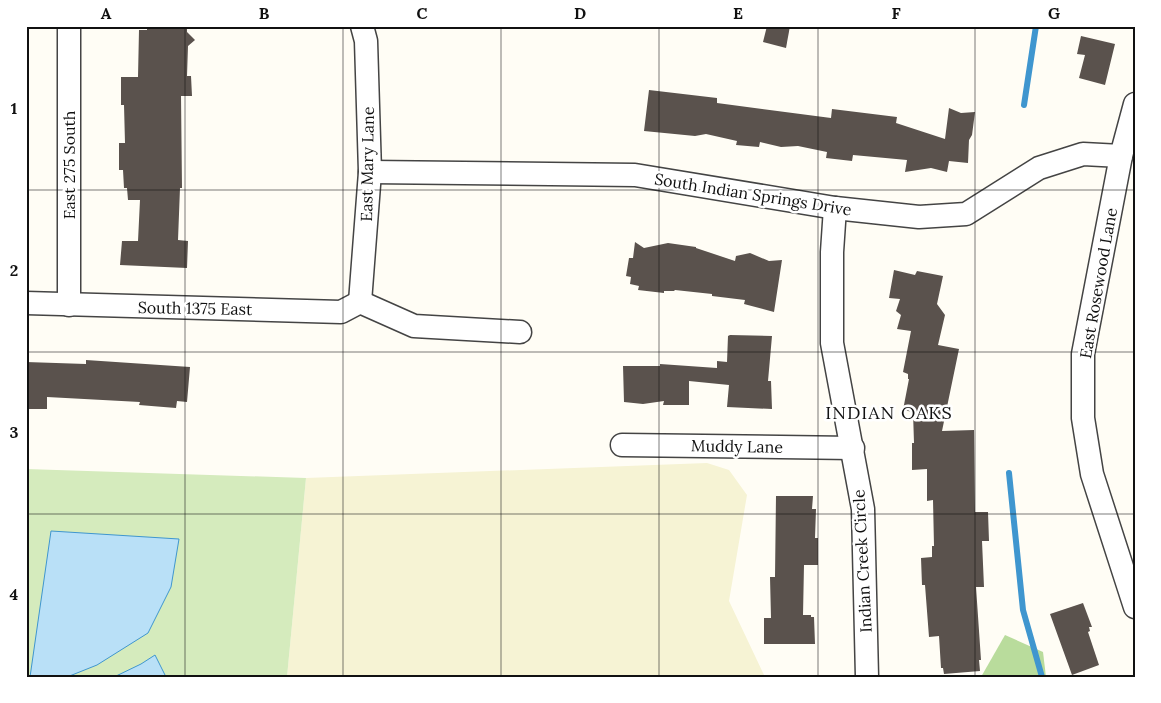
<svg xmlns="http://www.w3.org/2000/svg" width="1161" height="703" viewBox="0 0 1161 703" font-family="Lora,serif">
<rect width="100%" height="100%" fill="#fffdf5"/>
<polygon fill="#f6f3d4" points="707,463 729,470 747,495 729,601 765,677 287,677 306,478"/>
<polygon fill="#d5ebbd" points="26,469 306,478 287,677 26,677"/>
<polygon fill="#b9dc9c" points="1005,635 1043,652 1046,677 981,677"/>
<g fill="#b9e0f7" stroke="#3f96cf">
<polygon points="51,531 179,539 171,587 148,633 97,665 67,677 30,677"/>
<polygon points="155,655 166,677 114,677 141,664"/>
</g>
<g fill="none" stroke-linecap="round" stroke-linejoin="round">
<g stroke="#3f96cf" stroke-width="6">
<polyline points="1024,105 1036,26"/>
<polyline points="1009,473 1023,610 1042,677"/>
</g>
</g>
<g fill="#5a524d">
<polygon points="147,26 187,26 187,32 195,40 188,46 187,76 191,76 192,96 181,96 182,188 180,188 178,240 188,241 187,268 120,265 122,241 138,241 140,200 128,200 127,188 124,188 123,170 119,170 119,143 125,143 124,105 121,105 121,77 138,77 139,30 147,30"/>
<polygon points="767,26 790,26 786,48 763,42"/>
<polygon points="1081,36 1115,44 1105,85 1079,78 1085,55 1077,54"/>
<polygon points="649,90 717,98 717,103 831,118 832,109 897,117 896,123 945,139 949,108 961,113 975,112 972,135 969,140 968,163 949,161 947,172 931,168 905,172 907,160 853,155 852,161 826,158 827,152 798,146 781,147 760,142 759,147 736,145 737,141 706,134 695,136 644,131"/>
<polygon points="635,242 644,248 668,243 696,247 696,248 735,261 736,256 750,253 769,261 782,260 774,312 744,304 745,300 712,296 712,294 675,290 674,291 664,291 664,293 638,290 639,286 630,284 631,277 626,276 629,258 633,258"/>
<polygon points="894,270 915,275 917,271 943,276 937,304 945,315 938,345 959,349 942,431 974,430 975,512 988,512 989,541 982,541 984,587 976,587 981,660 979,660 980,671 944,674 943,668 941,668 939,636 929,637 925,585 922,585 921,558 932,557 932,546 934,546 933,500 927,501 927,469 912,470 912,443 914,443 913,412 903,410 909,379 908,379 908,374 903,372 911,331 897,329 901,315 896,311 900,299 889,298"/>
<polygon points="730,335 772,336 768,381 771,381 772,409 727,407 729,385 689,381 689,405 663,405 664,401 643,404 624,402 623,366 660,366 660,364 717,368 717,361 727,362 728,336"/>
<polygon points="86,360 190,367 187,402 177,401 176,408 139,405 140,402 47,397 47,409 26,409 26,362 86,364"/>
<polygon points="776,496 813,496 812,509 816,509 815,538 818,538 818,565 804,565 803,615 811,615 811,617 814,617 815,644 764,644 764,618 771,618 770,577 775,577"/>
<polygon points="1083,603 1092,627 1089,627 1090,631 1088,632 1099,665 1072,675 1050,614"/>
</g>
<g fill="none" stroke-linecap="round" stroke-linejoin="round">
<g stroke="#444" stroke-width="25">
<g id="street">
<polyline points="69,26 69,305"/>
<polyline points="1135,104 1121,156 1083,354 1083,418 1092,474 1135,607"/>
<polyline points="370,172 635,175 835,208 919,217 966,214 1039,168 1083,154 1121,156"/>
<polyline points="835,208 832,252 832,343 863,509 867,677"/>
<polyline points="360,302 370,172 366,41 362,26"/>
<polyline points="360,302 414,326 520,332"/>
<polyline points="26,303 341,312 360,302"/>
<polyline points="622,445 853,448"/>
</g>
</g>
<use href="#street" stroke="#fff" stroke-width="22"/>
</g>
<path fill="none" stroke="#111" stroke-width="1" stroke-opacity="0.55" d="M185 26V677M343 26V677M501 26V677M659 26V677M818 26V677M975 26V677M26 190H1135M26 352H1135M26 514H1135"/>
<g text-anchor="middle" stroke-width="5" stroke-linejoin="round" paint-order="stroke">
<g font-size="16" fill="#111" stroke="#fff">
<text transform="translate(367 164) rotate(-89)" y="6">East Mary Lane</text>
<text transform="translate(69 165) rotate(-90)" y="6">East 275 South</text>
<text transform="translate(753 194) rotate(9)" y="6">South Indian Springs Drive</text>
<text transform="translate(1098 283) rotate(-80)" y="6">East Rosewood Lane</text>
<text transform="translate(195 308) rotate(1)" y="6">South 1375 East</text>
<text transform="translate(737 446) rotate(1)" y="6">Muddy Lane</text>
<text transform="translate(862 561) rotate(-93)" y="6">Indian Creek Circle</text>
</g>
<g font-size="18" letter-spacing="1" fill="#111" stroke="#fff">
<text x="889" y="419">INDIAN OAKS</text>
</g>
</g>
<rect width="1161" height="703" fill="none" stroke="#ffffff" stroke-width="55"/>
<rect x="28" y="28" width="1106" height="648" fill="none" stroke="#111" stroke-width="2"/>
<g font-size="16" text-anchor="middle" font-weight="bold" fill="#111">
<text x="106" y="19">A</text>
<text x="264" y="19">B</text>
<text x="422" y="19">C</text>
<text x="580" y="19">D</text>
<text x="738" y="19">E</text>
<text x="896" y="19">F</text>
<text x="1054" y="19">G</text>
<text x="14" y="114">1</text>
<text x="14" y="276">2</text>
<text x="14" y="438">3</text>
<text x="14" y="600">4</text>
</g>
</svg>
